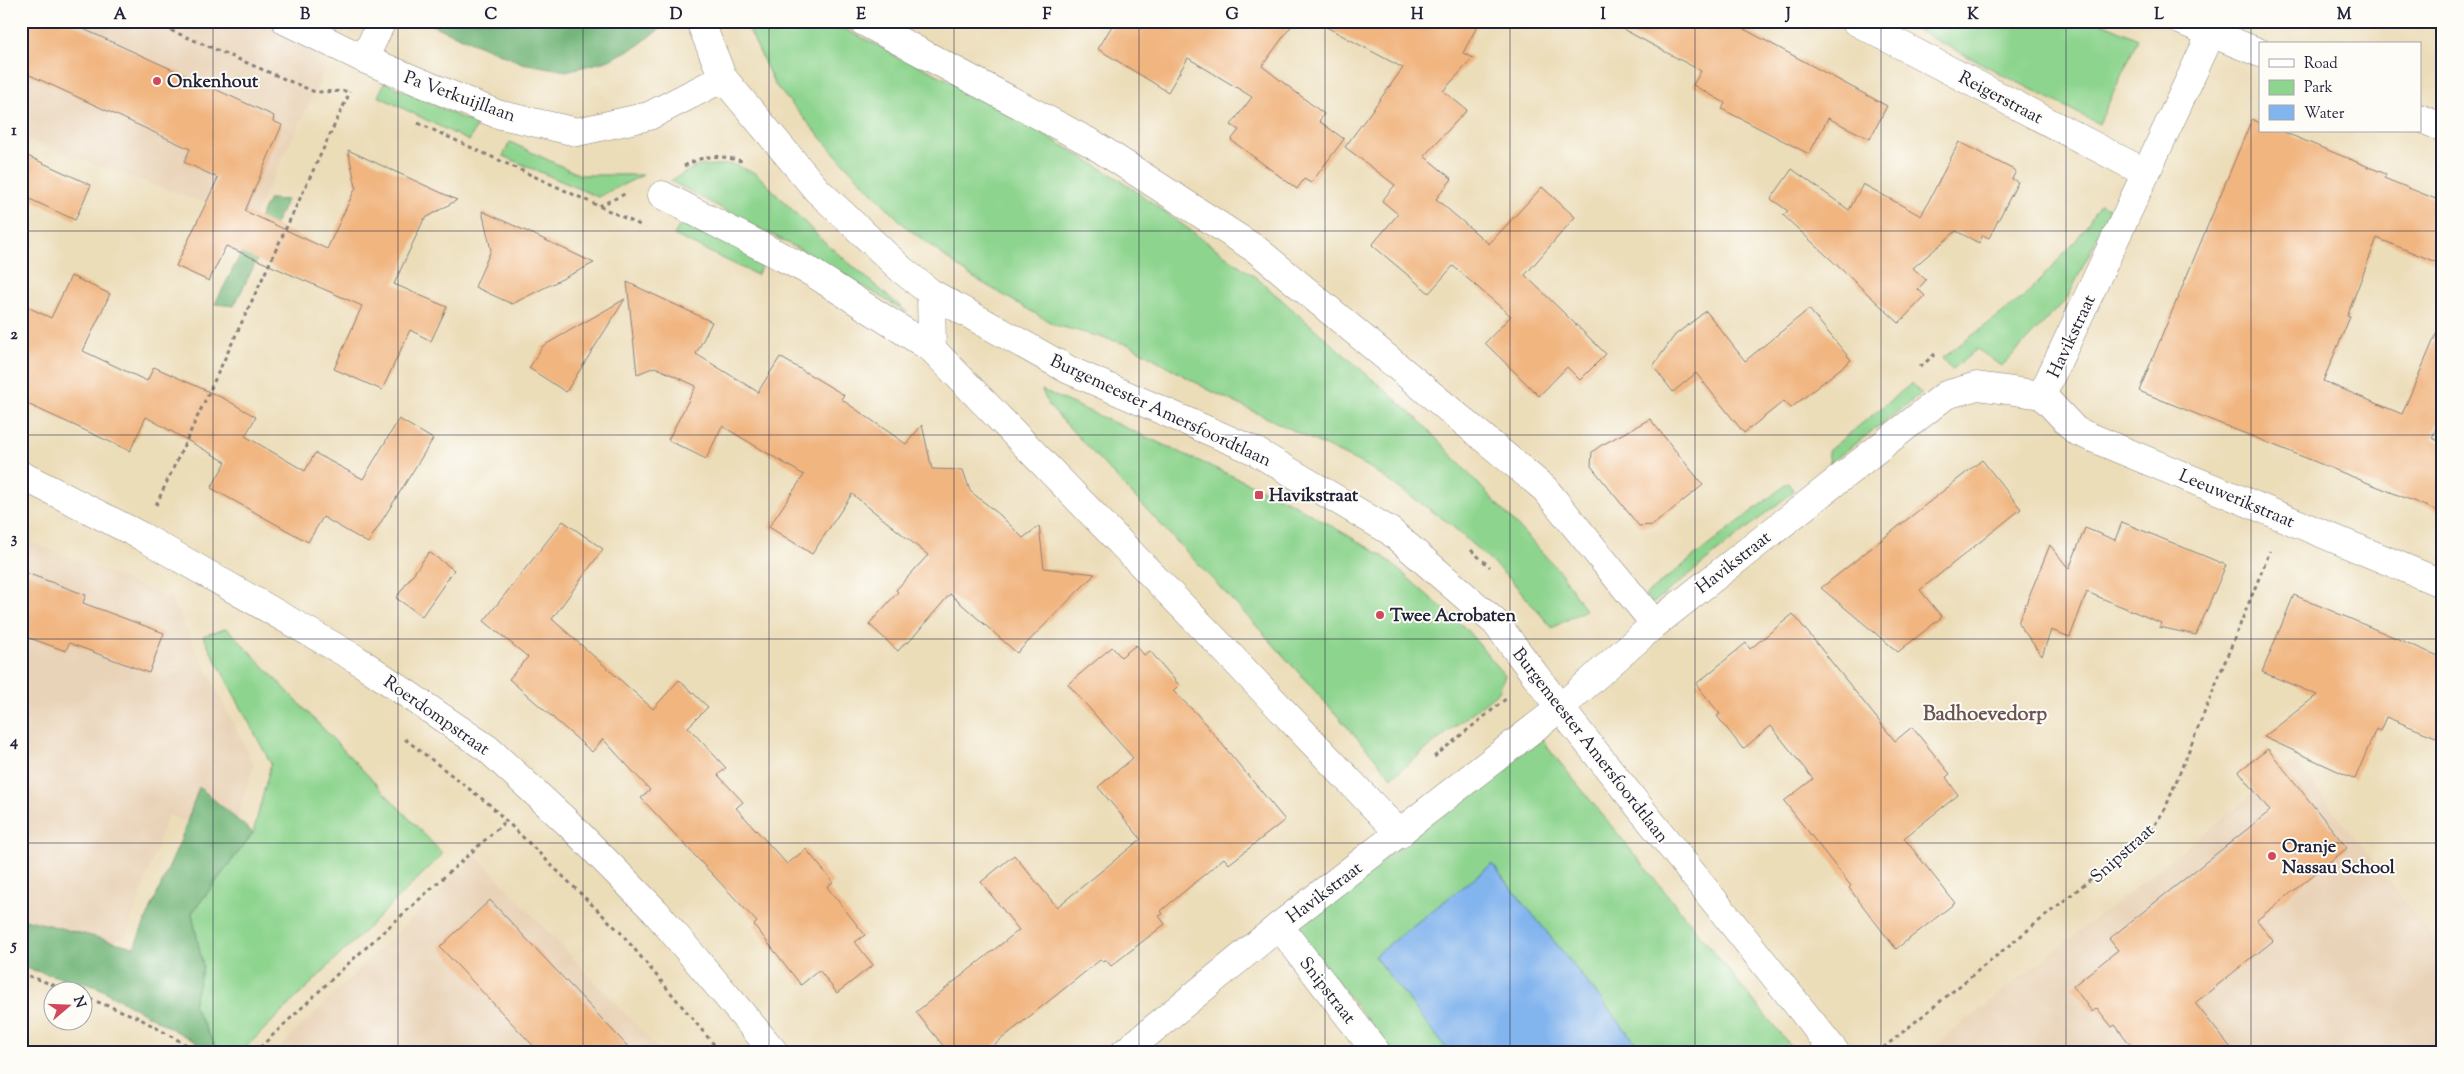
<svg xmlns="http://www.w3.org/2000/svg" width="2464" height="1074" viewBox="0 0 2464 1074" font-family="'Sorts Mill Goudy',serif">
<rect width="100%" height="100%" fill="#fdfcf7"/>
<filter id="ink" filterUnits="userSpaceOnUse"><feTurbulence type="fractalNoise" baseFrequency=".02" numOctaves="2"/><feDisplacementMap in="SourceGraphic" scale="10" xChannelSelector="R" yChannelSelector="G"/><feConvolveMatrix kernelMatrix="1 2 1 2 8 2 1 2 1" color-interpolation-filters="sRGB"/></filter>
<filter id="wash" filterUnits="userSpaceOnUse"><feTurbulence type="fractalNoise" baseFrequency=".0096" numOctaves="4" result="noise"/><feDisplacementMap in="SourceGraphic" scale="20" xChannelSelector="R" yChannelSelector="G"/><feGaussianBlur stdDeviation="1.12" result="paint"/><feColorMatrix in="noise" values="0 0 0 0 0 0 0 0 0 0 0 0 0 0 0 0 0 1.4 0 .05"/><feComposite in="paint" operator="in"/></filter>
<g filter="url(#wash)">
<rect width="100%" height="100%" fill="#ecddb9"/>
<g fill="#e9d3b8">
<polygon points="21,21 349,21 253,220 21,138"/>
<polygon points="21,538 171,598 254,765 231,837 168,815 126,936 101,945 21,916"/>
<polygon points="2295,761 2443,950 2443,1053 1925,1053"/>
<polygon points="476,855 662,1053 274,1053"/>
</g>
<g fill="#8dd48e" stroke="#587b64">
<polygon points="745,21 828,21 971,91 1119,179 1258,279 1421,422 1562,574 1585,610 1552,628 1512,581 1449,523 1369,467 1209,390 1130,345 1055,325 969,275 906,227 836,155 775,85"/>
<polygon points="1899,21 2098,21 2138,39 2099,124"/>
<polygon points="385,82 477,125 469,141 378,96"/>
<polygon points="510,142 580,175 643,175 598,197 503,156"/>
<polygon points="733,164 757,174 823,241 908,313 812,256 670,181 697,166"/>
<polygon points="2100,204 2111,209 2067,299 2002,366 1977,349 1952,370 1942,358 2025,296 2076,241"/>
<polygon points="682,221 765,260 757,275 674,235"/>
<polygon points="1912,383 1921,394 1830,463 1828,451"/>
<polygon points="1042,390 1292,503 1383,556 1466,629 1505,675 1499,691 1392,777 1264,634 1048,405"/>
<polygon points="1788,483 1794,491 1652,604 1645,595"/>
<polygon points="227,628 443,854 240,1053 219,1053 193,1005 203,967 192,913 253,833 271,764 203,636"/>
<polygon points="1543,739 1548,748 1796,1053 1644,1053 1492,864 1374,956 1450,1053 1394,1053 1294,928 1520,754"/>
</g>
<g fill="#72b679" stroke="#4a6c5a">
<polygon points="422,21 660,21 661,28 637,46 607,61 566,71 522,63"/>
<polygon points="269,199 287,200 234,306 215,304"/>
<polygon points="199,787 253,833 192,913 203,967 193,1005 219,1053 215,1053 97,987 21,967 21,918 134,947 180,842"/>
</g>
<polygon fill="#82b4ee" stroke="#526b94" points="1492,864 1644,1053 1450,1053 1374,956"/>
<g id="blocks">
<g fill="#f1b580">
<polygon points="21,21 66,21 274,116 273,121 282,125 245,211 327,249 356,187 348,150 457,200 424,219 394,284 447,307 431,341 410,330 382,390 334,369 362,306 226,246 209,281 176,266 218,178 184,162 190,149 21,71"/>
<polygon points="1115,21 1295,21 1262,66 1324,114 1319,121 1344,139 1311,183 1304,179 1297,189 1231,140 1239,130 1231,125 1252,97 1188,58 1168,92 1098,49"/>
<polygon points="1315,21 1480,21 1463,53 1473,58 1443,91 1467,110 1424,156 1452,179 1436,199 1489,244 1542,187 1575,217 1525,275 1606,354 1580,380 1567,367 1539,396 1485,343 1511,316 1453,266 1429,293 1372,245 1398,214 1382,201 1395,185 1345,147 1403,68"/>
<polygon points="1608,21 1729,21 1887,106 1870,139 1828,118 1809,154 1722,109 1725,103 1693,85 1701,71"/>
<polygon points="2252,119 2260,123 2260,131 2281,131 2386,174 2384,178 2443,202 2443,265 2377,238 2347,316 2350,317 2323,381 2402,414 2443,318 2443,411 2432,438 2443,443 2443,513 2139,391"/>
<polygon points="1959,142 2016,171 2012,179 2018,182 1989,238 1983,235 1979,243 1956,231 1913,268 1926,280 1918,289 1925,296 1899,323 1783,215 1788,211 1771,199 1792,169 1849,210 1863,184 1921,216"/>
<polygon points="21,153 91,185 75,220 21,195"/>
<polygon points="482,211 539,237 594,263 512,304 475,287 491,250"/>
<polygon points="71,276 110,294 83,351 147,381 154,367 225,399 256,417 245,436 305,471 315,453 363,479 399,419 433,439 368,543 323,517 308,542 211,488 226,462 146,417 130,451 21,401 21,304 51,318"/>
<polygon points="627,282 712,322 696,354 758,392 780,357 844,395 841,399 906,444 922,425 932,469 963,470 970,491 1000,515 1023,538 1039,526 1044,568 1095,574 1017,653 950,594 908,643 906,642 898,651 869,624 898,592 896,590 928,555 852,494 812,554 769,527 804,475 722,426 706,459 668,440 696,386 655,367 637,374"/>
<polygon points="625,299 566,392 529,368 543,346"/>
<polygon points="1809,309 1851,360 1791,408 1784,401 1744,433 1696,373 1673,392 1653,366 1675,335 1706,311 1745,361"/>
<polygon points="1650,419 1703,485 1653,525 1639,526 1591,466 1592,452 1600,446"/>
<polygon points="1982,460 2021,509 1920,590 1942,617 1898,652 1821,588"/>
<polygon points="563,521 603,549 552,619 653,709 679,680 708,707 688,727 726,768 718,775 743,802 736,808 787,864 806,849 833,882 827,887 865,935 855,942 873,965 837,993 819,970 801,985 754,925 757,922 641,798 650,790 603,739 592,752 509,679 528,657 484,621"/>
<polygon points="2122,522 2226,565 2196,635 2159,627 2161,623 2087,592 2070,637 2051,630 2042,656 2018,623 2050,545 2069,569 2085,528 2115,540"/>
<polygon points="429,552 454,570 422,616 396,598"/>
<polygon points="21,571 86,595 83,603 164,633 149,673 69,643 66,651 21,635"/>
<polygon points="2294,595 2443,658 2443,740 2386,717 2380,731 2376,729 2355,779 2264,737 2317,695 2262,672"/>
<polygon points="1793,614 1895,741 1912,727 1950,774 1946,777 1958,795 1904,838 1955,903 1896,949 1849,888 1851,886 1784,801 1813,779 1771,726 1743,749 1717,716 1720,714 1696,684 1746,643 1750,649"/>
<polygon points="1136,645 1144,655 1150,651 1179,685 1173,691 1197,714 1285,820 1229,864 1224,858 1161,911 1163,914 1159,916 1165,924 1111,966 1105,959 1102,962 1100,960 984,1053 949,1053 916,1012 1019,930 981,882 1014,855 1057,907 1141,839 1098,787 1133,758 1068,684 1112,647 1121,657"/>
<polygon points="2268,749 2347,848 2257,920 2273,941 2195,1003 2235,1053 2137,1053 2115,1025 2112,1027 2097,1008 2092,1012 2073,986 2118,950 2109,939 2270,811 2239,771"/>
<polygon points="490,900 634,1053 540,1053 440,947"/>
</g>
</g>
</g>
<g filter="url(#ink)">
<use href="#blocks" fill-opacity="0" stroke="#87807a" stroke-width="1"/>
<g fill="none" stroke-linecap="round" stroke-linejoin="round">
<g stroke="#87807a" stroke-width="29">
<g id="minor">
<polyline points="286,21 364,59 497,114 577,132 649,116 723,78"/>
<polyline points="700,21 723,78 817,190 902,270 931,293 1069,370 1255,451 1390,531 1496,623 1560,708 1836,1053"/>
<polyline points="862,21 1093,144 1257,250 1545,489 1655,624"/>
<polyline points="1855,21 2146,173"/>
<polyline points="2182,21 2260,53"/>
<polyline points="364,59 382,21"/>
<polyline points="2420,118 2443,128"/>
<polyline points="662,195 811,272 932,349"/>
<polyline points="931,293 932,349 1222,647 1400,834"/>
<polyline points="2042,395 2076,431 2443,584"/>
<polyline points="2042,395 2217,21"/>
<polyline points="21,475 141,536 356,659 488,749 568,823 655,911 775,1053"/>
<polyline points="1279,926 1377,1053"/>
<polyline points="1124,1053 1279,926 1560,708 1655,624 1946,395 1977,386 2042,395"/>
</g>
</g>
<g stroke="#87807a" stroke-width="3" stroke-dasharray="4 4" stroke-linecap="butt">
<polyline points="149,21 315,92 347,91"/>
<polyline points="418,123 640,225"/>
<path d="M684 166C708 153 720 155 745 162"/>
<polyline points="599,206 627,193"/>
<polyline points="1920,367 1935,354"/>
<polyline points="156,505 350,92"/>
<polyline points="1471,550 1490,567"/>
<polyline points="405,739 490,805 621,933 721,1053"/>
<polyline points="1434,757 1507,698"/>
<polyline points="21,973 72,992"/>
<polyline points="82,996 137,1017 201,1053"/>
<polyline points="254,1053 350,962 506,821"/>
<polyline points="1877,1053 2152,829 2165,809 2270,551"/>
</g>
<use href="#minor" stroke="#fff" stroke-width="28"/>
</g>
</g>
<path fill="none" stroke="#22223b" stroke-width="1" stroke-opacity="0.55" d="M213 21V1053M398 21V1053M583 21V1053M769 21V1053M954 21V1053M1139 21V1053M1325 21V1053M1510 21V1053M1695 21V1053M1881 21V1053M2066 21V1053M2251 21V1053M21 231H2443M21 435H2443M21 639H2443M21 843H2443"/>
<g fill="#d1495b" stroke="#fdfcf7" stroke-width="2">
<circle cx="157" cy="81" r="5"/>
<rect x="1254" y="490" width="10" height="10" rx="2.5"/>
<circle cx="1380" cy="615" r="5"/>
<circle cx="2272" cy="856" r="5"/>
</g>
<g text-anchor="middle" stroke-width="4" stroke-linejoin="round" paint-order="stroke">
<g font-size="18" font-weight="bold" fill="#22223b" stroke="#fdfcf7" text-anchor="start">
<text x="167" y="87">Onkenhout</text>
<text x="1269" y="501">Havikstraat</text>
<text x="1390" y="621">Twee Acrobaten</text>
<text x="2282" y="852">Oranje<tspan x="2282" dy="21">Nassau School</tspan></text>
</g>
<g font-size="18" fill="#22223b" stroke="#fdfcf7">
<text transform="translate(460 96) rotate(20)" y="6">Pa Verkuijllaan</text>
<text transform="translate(2001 97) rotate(28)" y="6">Reigerstraat</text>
<text transform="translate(2071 336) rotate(-65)" y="6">Havikstraat</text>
<text transform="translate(1161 410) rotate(25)" y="6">Burgemeester Amersfoordtlaan</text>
<text transform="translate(2237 498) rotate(23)" y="6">Leeuwerikstraat</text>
<text transform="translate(1733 562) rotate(-38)" y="6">Havikstraat</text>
<text transform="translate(437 715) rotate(35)" y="6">Roerdompstraat</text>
<text transform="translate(1591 745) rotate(52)" y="6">Burgemeester Amersfoordtlaan</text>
<text transform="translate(2122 853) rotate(-42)" y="6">Snipstraat</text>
<text transform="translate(1324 892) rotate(-37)" y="6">Havikstraat</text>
<text transform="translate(1328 990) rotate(52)" y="6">Snipstraat</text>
</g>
<g font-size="20" font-weight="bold" fill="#6a5553" stroke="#fdfcf7">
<text x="1985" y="720">Badhoevedorp</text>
</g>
</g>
<rect width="2464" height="1074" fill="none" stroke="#fdfcf7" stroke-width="55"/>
<rect x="2259" y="42" width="162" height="90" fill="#fdfcf7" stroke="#a5a5ac"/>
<rect x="2269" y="59" width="25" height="8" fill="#ffffff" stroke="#a5a5ac"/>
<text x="2304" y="68" font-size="15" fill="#22223b">Road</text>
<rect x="2269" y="80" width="25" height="15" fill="#8dd48e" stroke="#a5a5ac"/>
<text x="2304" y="92" font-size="15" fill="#22223b">Park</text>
<rect x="2269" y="105" width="25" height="15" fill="#82b4ee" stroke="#a5a5ac"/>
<text x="2304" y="118" font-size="15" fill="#22223b">Water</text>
<g transform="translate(68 1006) rotate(71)"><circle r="24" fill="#fdfcf7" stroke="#a5a5ac"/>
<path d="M0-4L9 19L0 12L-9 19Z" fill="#d1495b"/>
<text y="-8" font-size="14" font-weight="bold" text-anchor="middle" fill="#22223b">N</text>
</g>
<rect x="28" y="28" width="2408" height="1018" fill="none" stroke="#22223b" stroke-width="2"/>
<g font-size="16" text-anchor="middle" font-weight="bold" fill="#22223b">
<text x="120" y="19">A</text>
<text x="305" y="19">B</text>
<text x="491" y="19">C</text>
<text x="676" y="19">D</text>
<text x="861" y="19">E</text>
<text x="1047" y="19">F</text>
<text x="1232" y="19">G</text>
<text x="1417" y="19">H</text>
<text x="1603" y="19">I</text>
<text x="1788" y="19">J</text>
<text x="1973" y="19">K</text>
<text x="2159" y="19">L</text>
<text x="2344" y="19">M</text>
<text x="14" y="135">1</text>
<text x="14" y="339">2</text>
<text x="14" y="543">3</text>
<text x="14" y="746">4</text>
<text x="14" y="950">5</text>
</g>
</svg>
